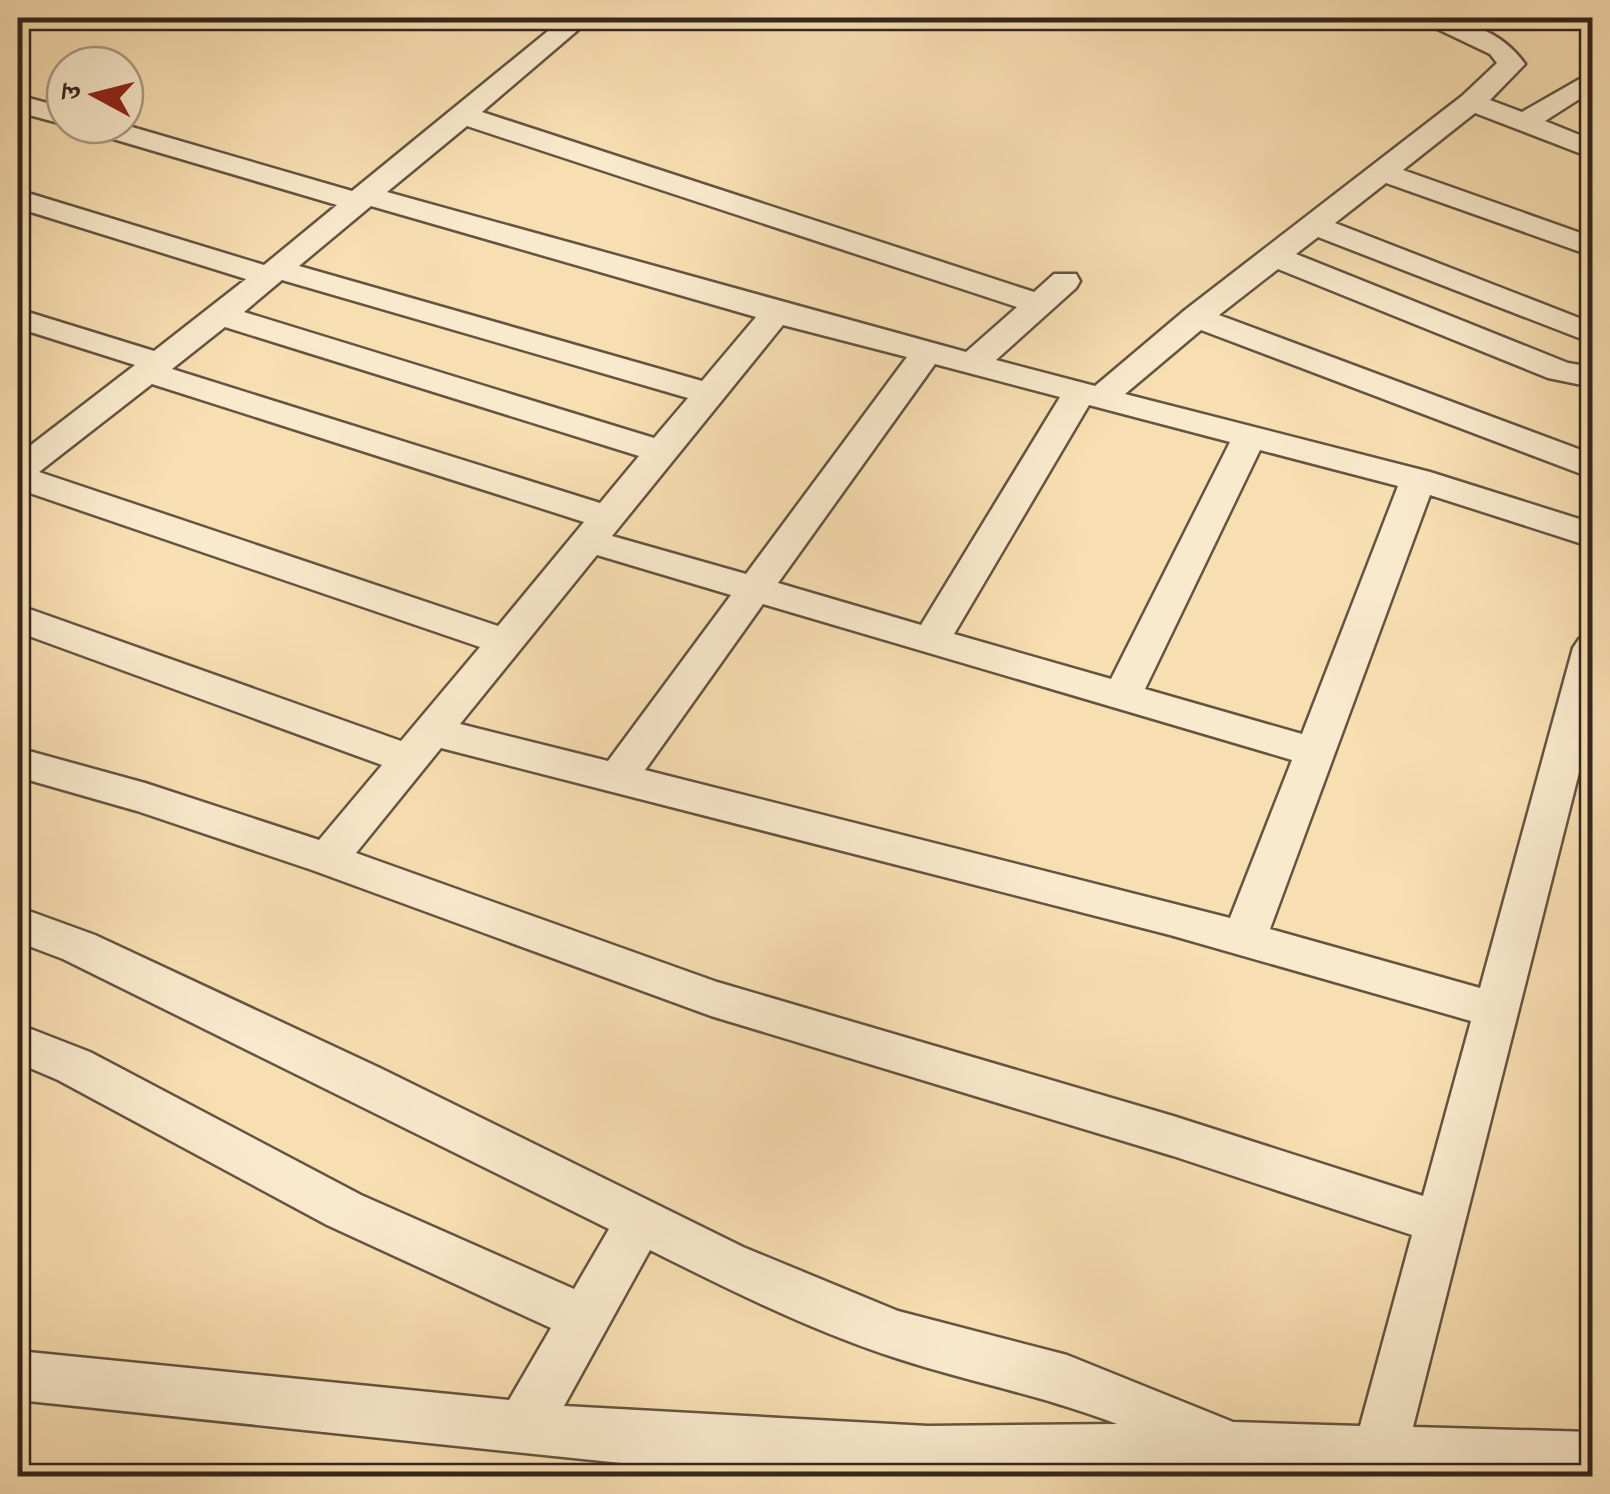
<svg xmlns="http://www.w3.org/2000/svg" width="1610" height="1494" viewBox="0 0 1610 1494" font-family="Cardo,'Noto Serif Devanagari',serif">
<rect width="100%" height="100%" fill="#f8dfb2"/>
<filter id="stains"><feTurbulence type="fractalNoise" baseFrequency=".002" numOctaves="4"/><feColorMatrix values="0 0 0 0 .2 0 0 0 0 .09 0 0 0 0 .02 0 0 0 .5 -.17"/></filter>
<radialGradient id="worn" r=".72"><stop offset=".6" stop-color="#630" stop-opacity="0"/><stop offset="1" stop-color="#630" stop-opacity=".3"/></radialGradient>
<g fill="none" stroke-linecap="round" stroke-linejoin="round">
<g stroke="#645442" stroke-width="5">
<g id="street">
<path d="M564 18H592L482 112 1034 292 1054 274H1076L1080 281 1076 288 996 360 1095 386 1185 310 1462 96 1497 63 1490 54 1425 23 1421 18C1462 18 1501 30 1525 64L1490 100 1522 112 1592 72V91L1545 121 1592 140V158L1475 113 1403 170 1592 237V256L1386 183 1335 223 1592 323V343L1318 237 1296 254 1568 363 1592 367V387L1548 378 1278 269 1219 315 1592 454V478L1201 330 1125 394 1430 472 1592 523V547L1430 495 1270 929 1480 988 1573 648 1579 639 1592 635V721L1413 1427 1592 1432V1476H899L621 1463 18 1400V1351L509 1400 551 1328 327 1225 58 1080 18 1063V1024L90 1052 361 1195 574 1289 609 1229 63 959 18 942V907L95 935 380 1068 743 1247 898 1311 1067 1355 1233 1422 1360 1426 1412 1235 1173 1156 711 1016 312 870 137 811 18 777V748L145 783 319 840 382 765 18 632V605L401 741 480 647 18 489V455L135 365 18 328V309L154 351 246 279 18 208V190L264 265 337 205 86 131 82 125H125L352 191ZM467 126 1017 307 966 352 387 192ZM371 206 756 317 702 381 299 266ZM282 280 688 398 654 438 244 312ZM783 325 907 357 746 574 612 536ZM225 327 639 456 600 503 172 369ZM935 364 1060 397 921 625 778 583ZM152 384 584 522 498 626 39 472ZM1089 405 1230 442 1111 679 954 634ZM1260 450 1398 486 1302 734 1145 689ZM597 555 731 595 608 761 460 724ZM763 604 1292 760 1230 918 645 770ZM441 748 1170 935 1471 1021 1423 1196 1173 1116 717 982 356 853ZM650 1250C728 1289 812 1331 896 1358 969 1382 1045 1396 1117 1424L928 1426 564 1406Z"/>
<polygon points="18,95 65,108 66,125 18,112"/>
</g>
</g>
<use href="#street" fill="#faeacd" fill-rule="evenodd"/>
</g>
<rect width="1610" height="1494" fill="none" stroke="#f8dfb2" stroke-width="60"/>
<rect x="20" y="20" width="1570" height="1454" fill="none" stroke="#33251d" stroke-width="5"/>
<rect x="30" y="30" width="1550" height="1434" fill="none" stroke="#33251d" stroke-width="2.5"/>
<g transform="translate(95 95) rotate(277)"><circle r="48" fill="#faeacd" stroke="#aa9b87" stroke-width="2.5"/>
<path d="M0-8L18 38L0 25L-18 38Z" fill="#8f2418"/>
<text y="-15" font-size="28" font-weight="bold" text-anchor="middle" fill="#33251d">उ</text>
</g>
<rect width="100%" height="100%" filter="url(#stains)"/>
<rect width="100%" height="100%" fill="url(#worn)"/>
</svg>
